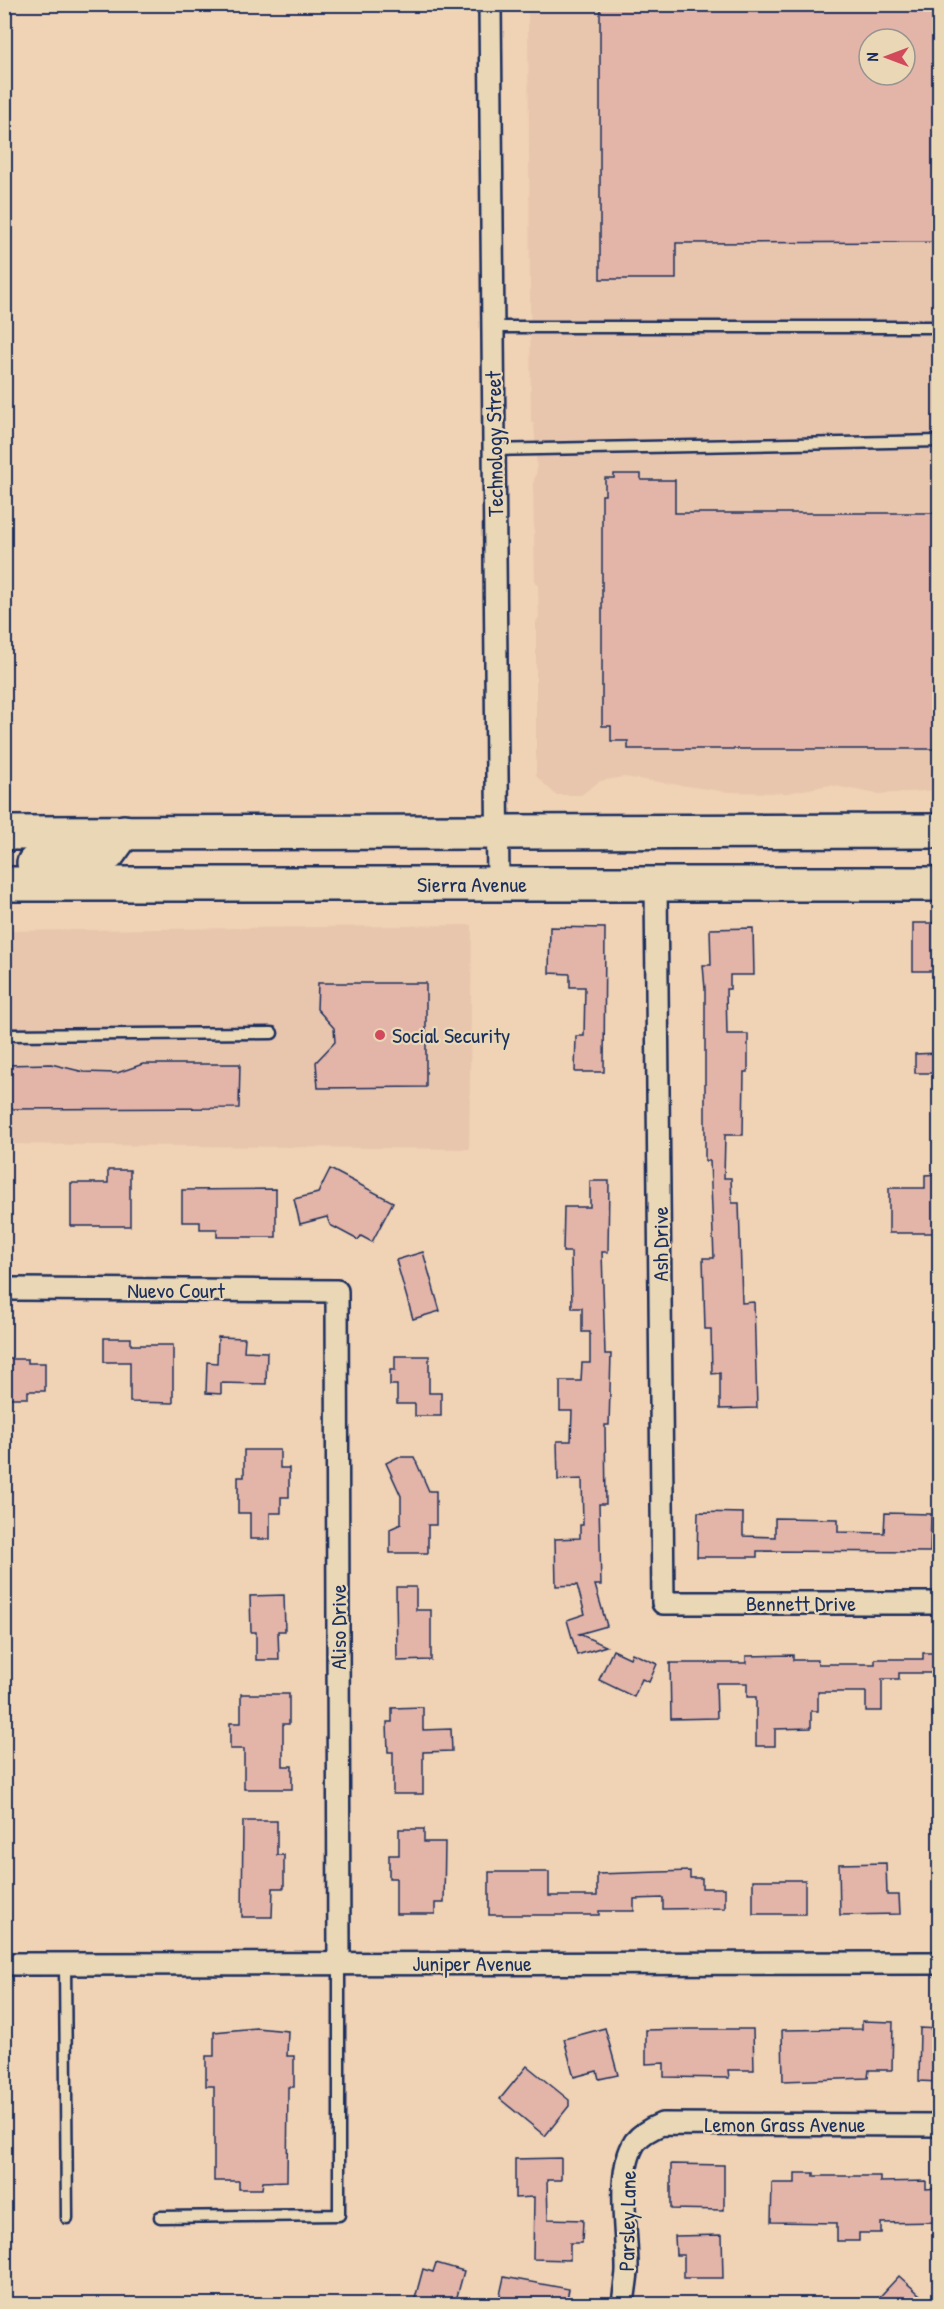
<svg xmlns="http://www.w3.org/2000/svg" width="944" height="2309" viewBox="0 0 944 2309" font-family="'Patrick Hand',sans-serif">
<rect width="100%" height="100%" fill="#f0d2b4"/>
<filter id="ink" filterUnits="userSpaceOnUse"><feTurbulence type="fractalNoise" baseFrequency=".0167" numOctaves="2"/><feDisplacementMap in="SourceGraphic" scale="12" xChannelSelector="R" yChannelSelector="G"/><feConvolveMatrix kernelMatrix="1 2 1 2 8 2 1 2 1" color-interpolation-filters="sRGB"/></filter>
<g filter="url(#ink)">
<g fill="#e8c6ae" fill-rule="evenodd">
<path d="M533 4 939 5V790L877 794 830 785 787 793 728 792 624 777 600 781 581 795H556L536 776V622L539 617 538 585 535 583 533 484 537 470 534 424 531 422 528 11ZM869 39H905V75H869Z"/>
<polygon points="472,925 469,1149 5,1144 4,931"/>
</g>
<g fill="#e3b4a8" stroke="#1b2f5e" stroke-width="1.5" fill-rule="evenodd">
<path d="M600 4H939V242L676 243V279H600ZM869 39H905V75H869Z"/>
<polygon points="614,474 641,474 641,480 675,480 675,513 939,513 939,749 628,749 628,741 611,741 611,726 602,726 602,495 605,495 605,478 614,478"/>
<rect x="913" y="923" width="26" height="48"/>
<polygon points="550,927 605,928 604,1072 575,1072 576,1036 584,1036 585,987 570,987 570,974 549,973"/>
<polygon points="753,928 754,975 730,975 730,989 726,989 727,1034 748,1034 748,1072 744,1072 743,1135 725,1135 724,1178 731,1178 732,1203 739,1203 742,1303 754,1302 757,1408 720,1409 720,1373 712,1374 711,1329 705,1329 703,1258 714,1258 710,1161 705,1161 705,989 703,965 711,965 710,929"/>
<polygon points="318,983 426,983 426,1087 318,1088 316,1062 335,1042 334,1028 317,1009"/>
<polygon points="939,1053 939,1073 915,1073 915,1054"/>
<polygon points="51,1064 84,1072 117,1073 143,1064 240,1064 239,1108 4,1109 4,1065"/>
<polygon points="330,1169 393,1202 372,1242 361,1236 358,1240 330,1225 327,1217 300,1224 294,1199 318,1193"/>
<polygon points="108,1170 130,1170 130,1226 71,1226 71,1183 108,1183"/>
<polygon points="939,1174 939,1233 889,1233 889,1188 925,1188 925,1175"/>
<polygon points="590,1181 609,1181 608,1252 602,1252 605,1354 611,1354 609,1425 605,1425 606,1504 599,1504 601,1585 595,1585 607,1626 579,1634 606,1646 577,1655 567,1620 585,1614 577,1585 556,1586 555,1539 580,1538 580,1525 583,1525 582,1479 558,1480 557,1441 571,1441 572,1411 560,1411 560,1381 581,1381 582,1363 590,1363 590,1332 582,1332 582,1308 572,1308 571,1252 563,1252 564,1207 590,1207"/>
<polygon points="276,1189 276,1237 217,1237 217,1229 200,1229 200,1222 182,1222 182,1190"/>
<polygon points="423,1252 440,1311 413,1319 396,1260"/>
<polygon points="218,1337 245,1338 244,1351 267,1352 266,1384 221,1383 221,1394 206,1393 207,1362 217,1363"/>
<polygon points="104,1338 131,1338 131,1345 173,1345 173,1403 130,1402 130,1362 104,1362"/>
<polygon points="395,1356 429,1356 429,1393 441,1393 441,1416 415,1416 415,1404 397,1404 397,1385 390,1385 390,1370 395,1370"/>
<polygon points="4,1359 28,1359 28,1363 45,1363 45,1391 28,1391 28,1398 4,1398"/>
<polygon points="244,1450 280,1450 280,1468 289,1468 289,1497 281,1497 281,1513 270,1513 270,1539 250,1539 250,1513 238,1513 238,1477 244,1477"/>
<polygon points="398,1457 414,1457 429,1491 436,1491 436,1525 428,1525 428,1553 390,1553 390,1529 401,1524 401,1496 386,1463"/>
<polygon points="698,1512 743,1513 743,1536 775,1537 775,1518 838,1519 838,1532 884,1533 885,1513 931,1514 930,1552 757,1551 757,1557 697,1557"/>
<polygon points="396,1587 416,1587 416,1610 431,1610 431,1660 397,1661"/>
<polygon points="284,1595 285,1631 278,1631 279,1660 256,1660 256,1632 251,1632 250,1596"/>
<polygon points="613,1650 630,1658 632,1653 657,1664 649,1682 642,1679 634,1697 599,1680"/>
<polygon points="923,1653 939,1653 939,1673 899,1673 899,1679 882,1679 882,1711 866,1711 866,1692 818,1692 818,1711 811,1711 811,1728 775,1729 775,1746 756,1746 756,1697 747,1697 747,1683 716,1683 717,1718 671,1719 670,1663 746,1663 746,1656 793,1655 793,1660 817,1660 818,1664 875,1664 875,1659 923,1659"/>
<polygon points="241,1694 289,1694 289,1724 283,1724 283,1766 292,1766 292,1789 244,1789 244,1749 230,1749 230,1723 241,1723"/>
<polygon points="423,1707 423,1730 451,1729 452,1751 423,1752 423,1794 393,1794 393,1752 388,1752 387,1722 392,1722 392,1708"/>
<polygon points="243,1821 277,1821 277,1855 284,1855 284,1888 273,1888 272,1917 242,1917"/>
<polygon points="399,1829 424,1829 424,1842 445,1842 444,1903 435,1903 435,1914 396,1914 396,1878 389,1878 389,1855 399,1855"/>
<polygon points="886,1863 887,1895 899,1895 900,1914 840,1915 839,1864"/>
<polygon points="690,1871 690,1878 702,1878 702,1888 725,1888 725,1908 663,1909 663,1898 634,1899 634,1911 599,1911 599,1915 489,1915 489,1872 549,1872 549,1896 597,1896 597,1874"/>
<rect x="753" y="1880" width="52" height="34"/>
<polygon points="862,2021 893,2022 892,2070 869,2070 868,2078 783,2081 782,2030 862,2029"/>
<polygon points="256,2028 288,2031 287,2056 294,2056 294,2087 288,2087 287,2181 263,2182 262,2189 239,2189 239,2181 214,2181 214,2086 206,2086 206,2056 214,2056 214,2032"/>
<polygon points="605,2028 618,2075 599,2079 597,2071 574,2077 564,2039"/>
<polygon points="920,2028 939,2029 939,2082 919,2081"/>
<polygon points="690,2029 753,2029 754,2070 728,2070 729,2078 664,2077 664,2063 646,2064 646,2030"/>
<polygon points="527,2066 569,2100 569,2106 545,2136 500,2099"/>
<polygon points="561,2158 561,2180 547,2180 548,2219 583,2220 582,2243 570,2243 570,2260 533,2259 534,2197 515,2198 515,2159"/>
<polygon points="671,2164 724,2165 724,2210 671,2209"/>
<polygon points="795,2173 814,2173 814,2176 880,2176 880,2182 926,2181 926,2189 939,2188 939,2222 881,2223 881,2233 859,2233 859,2241 837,2241 837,2223 771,2222 772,2183 795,2183"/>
<polygon points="722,2235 723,2278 684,2278 684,2255 676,2255 675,2236"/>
<polygon points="436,2263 464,2271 455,2304 414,2302 423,2269 433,2272"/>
<polygon points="899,2276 930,2304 873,2304"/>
<polygon points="504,2277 569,2289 566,2304 498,2304"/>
</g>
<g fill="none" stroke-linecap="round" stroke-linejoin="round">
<g stroke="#1b2f5e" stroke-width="15">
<g id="service">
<polyline points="493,327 940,327"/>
<polyline points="494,450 940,441"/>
<polyline points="4,1035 272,1033"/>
<polyline points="65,1964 67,2218"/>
<polyline points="160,2217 339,2215 339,1964"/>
</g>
</g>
<g stroke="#1b2f5e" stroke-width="26">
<g id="minor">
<polyline points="490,4 498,884"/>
<polyline points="656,885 663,1603 940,1603"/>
<polyline points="14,1289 337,1291 339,1964"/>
<polyline points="4,1964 940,1963"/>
<path d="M623 2304C624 2294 626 2283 627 2272 628 2235 615 2173 635 2142 642 2133 652 2128 662 2124L940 2125"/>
</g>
</g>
<g stroke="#1b2f5e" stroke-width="38">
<g id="primary">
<polyline points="4,833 940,831"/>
<polyline points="34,863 93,862 108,854 124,832"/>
<polyline points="4,884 940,884"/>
</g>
</g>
<use href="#service" stroke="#ead7b5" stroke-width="10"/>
<use href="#minor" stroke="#ead7b5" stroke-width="21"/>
<use href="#primary" stroke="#ead7b5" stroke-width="33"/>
</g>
</g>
<circle fill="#d1495b" stroke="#ead7b5" stroke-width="2" cx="380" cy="1035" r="6"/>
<g text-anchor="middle" stroke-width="4.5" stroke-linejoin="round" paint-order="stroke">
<g font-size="22" fill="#1b2f5e" stroke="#ead7b5">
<text transform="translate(494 444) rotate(-91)" y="8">Technology Street</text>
<text x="472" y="892">Sierra Avenue</text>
<text transform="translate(660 1244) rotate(-90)" y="8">Ash Drive</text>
<text x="176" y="1298">Nuevo Court</text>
<text x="801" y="1611">Bennett Drive</text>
<text transform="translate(338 1627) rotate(-90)" y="8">Aliso Drive</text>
<text x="472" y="1971">Juniper Avenue</text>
<text x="785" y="2132">Lemon Grass Avenue</text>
<text transform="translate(627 2221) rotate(-89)" y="8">Parsley Lane</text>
</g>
<g font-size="22" fill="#1b2f5e" stroke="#ead7b5" text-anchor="start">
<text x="392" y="1043">Social Security</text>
</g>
</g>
<rect width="944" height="2309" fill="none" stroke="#ead7b5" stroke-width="24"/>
<rect x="12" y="12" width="920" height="2285" fill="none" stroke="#1b2f5e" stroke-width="2" filter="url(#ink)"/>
<g transform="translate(887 57) rotate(270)"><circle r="28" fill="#ead7b5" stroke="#979492" stroke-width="1.5"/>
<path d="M0-4.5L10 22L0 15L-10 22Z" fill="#d1495b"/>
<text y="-9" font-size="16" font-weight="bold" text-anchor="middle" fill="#1b2f5e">N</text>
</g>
</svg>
